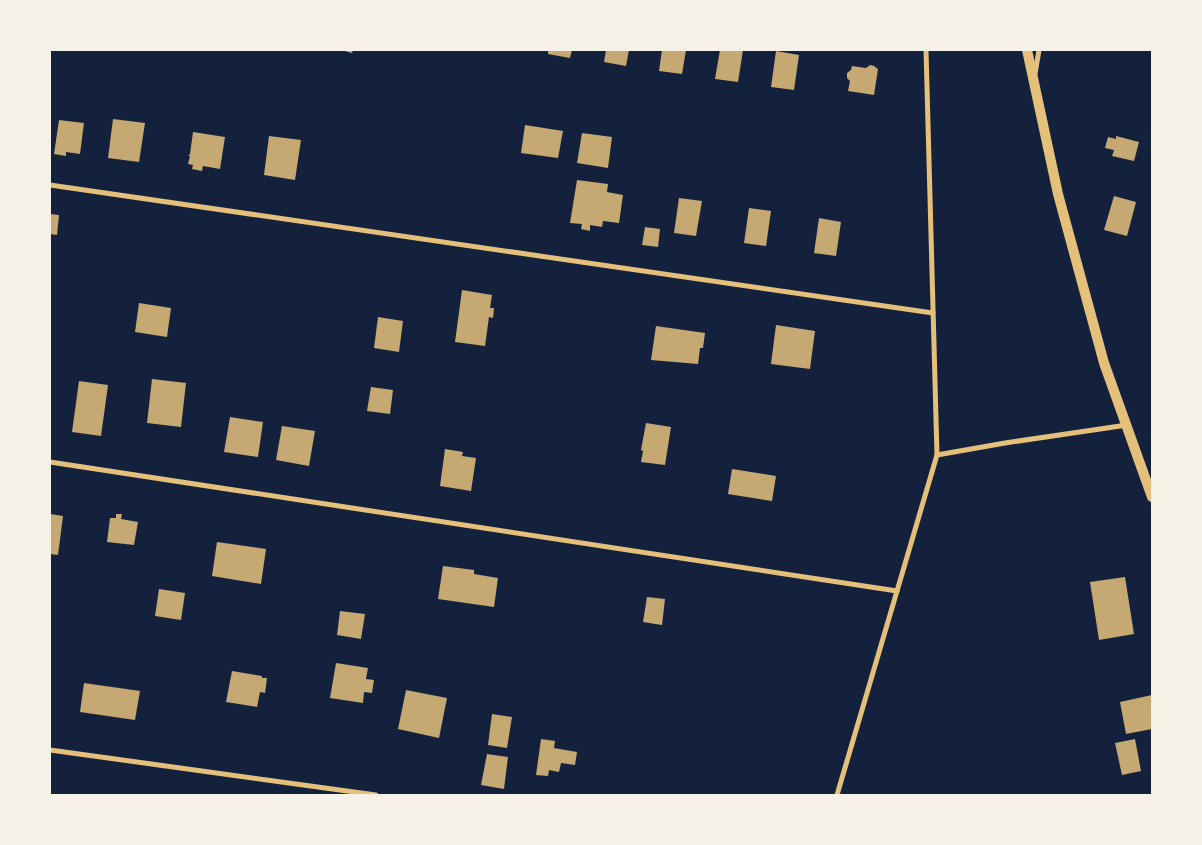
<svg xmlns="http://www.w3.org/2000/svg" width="1202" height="845" viewBox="0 0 1202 845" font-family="'DejaVu Sans',sans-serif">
<rect width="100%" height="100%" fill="#14213d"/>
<g fill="#c6a872">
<polygon points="341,50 353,50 352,53"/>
<polygon points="548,50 572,50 570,58 548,54"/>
<polygon points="606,50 629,50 626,66 604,62"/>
<polygon points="662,50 686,50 682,74 659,71"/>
<polygon points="720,50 743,50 738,82 715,79"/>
<polygon points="776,51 799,55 794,90 771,87"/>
<polygon points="870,65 874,66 878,69 874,95 848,91 850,81 847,78 847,73 851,70 852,66 866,68"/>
<polygon points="113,119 145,123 139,162 108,158"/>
<polygon points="59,120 84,123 80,154 66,152 66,156 54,154"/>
<polygon points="525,125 563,131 558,158 521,153"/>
<polygon points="193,132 225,137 220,169 203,166 202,171 192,169 193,165 188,164 190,156 188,156 190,154"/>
<polygon points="582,133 612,137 608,168 577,163"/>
<polygon points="269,136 301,140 295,180 264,175"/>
<polygon points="1116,136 1139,142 1134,161 1112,156 1114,150 1105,148 1108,137 1116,139"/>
<polygon points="577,180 608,184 607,192 623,195 619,223 603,221 602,227 590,225 590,231 581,229 582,224 570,223"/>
<polygon points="1114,196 1136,202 1127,236 1104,230"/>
<polygon points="679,198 702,201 696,236 674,233"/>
<polygon points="749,208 771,211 766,246 744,243"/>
<polygon points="50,214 59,215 57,235 50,234"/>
<polygon points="819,218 841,222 836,256 814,253"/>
<polygon points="645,227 660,229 658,247 642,245"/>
<polygon points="462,290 492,295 490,308 494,308 493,318 489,317 485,346 455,342"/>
<polygon points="139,303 171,308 167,337 135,332"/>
<polygon points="378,317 403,321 399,352 374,348"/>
<polygon points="776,325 815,331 810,369 771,364"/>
<polygon points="656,326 705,333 703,348 700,348 698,364 651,360"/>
<polygon points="152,379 186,383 181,427 147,423"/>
<polygon points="79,381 108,385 101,436 72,432"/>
<polygon points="371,387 393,390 390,414 367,411"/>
<polygon points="230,417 263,422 258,457 224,452"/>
<polygon points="646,423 671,427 665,465 641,462 643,451 641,450"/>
<polygon points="282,426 315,431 309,466 276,460"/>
<polygon points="445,449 463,452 462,456 476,458 471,491 440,486"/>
<polygon points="732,469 776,476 772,501 728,494"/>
<polygon points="50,514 63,516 58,555 50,554"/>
<polygon points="116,514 122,514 121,519 138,522 134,545 107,542 110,518 116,518"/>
<polygon points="217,542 266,549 261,584 212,576"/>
<polygon points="443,566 474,570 474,574 498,578 494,607 438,599"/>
<polygon points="1125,577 1134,634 1099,640 1090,582"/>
<polygon points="159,589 185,593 181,620 155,616"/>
<polygon points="647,597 665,599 662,625 643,622"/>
<polygon points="340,611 365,614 361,639 337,635"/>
<polygon points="336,663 368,668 366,679 374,680 372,693 364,692 363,703 330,698"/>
<polygon points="232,671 262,676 262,678 267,678 265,693 260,692 257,707 226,702"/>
<polygon points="84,683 140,691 135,720 80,712"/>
<polygon points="406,690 447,698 439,738 398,729"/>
<polygon points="1152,695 1152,729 1126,734 1120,702"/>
<polygon points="492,714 512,717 507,748 488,745"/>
<polygon points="541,739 555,741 554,748 577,752 575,765 561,763 559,772 549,770 548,776 536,775"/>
<polygon points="1135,739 1141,771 1122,775 1115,743"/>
<polygon points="487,754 508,757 504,789 481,785"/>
</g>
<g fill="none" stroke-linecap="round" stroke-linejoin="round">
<g stroke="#e5c07b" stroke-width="5">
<polyline points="926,50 937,455"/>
<polyline points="1035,74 1039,50"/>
<polyline points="50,185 933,313"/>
<polyline points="50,462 897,591"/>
<polyline points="50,750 376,795"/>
<polyline points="837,795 937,455 1005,443 1127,425"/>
</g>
<polyline stroke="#e5c07b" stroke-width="10" points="1027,50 1058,194 1104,363 1152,497"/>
</g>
<rect width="1202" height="845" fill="none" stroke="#f6f1e7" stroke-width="102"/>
</svg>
